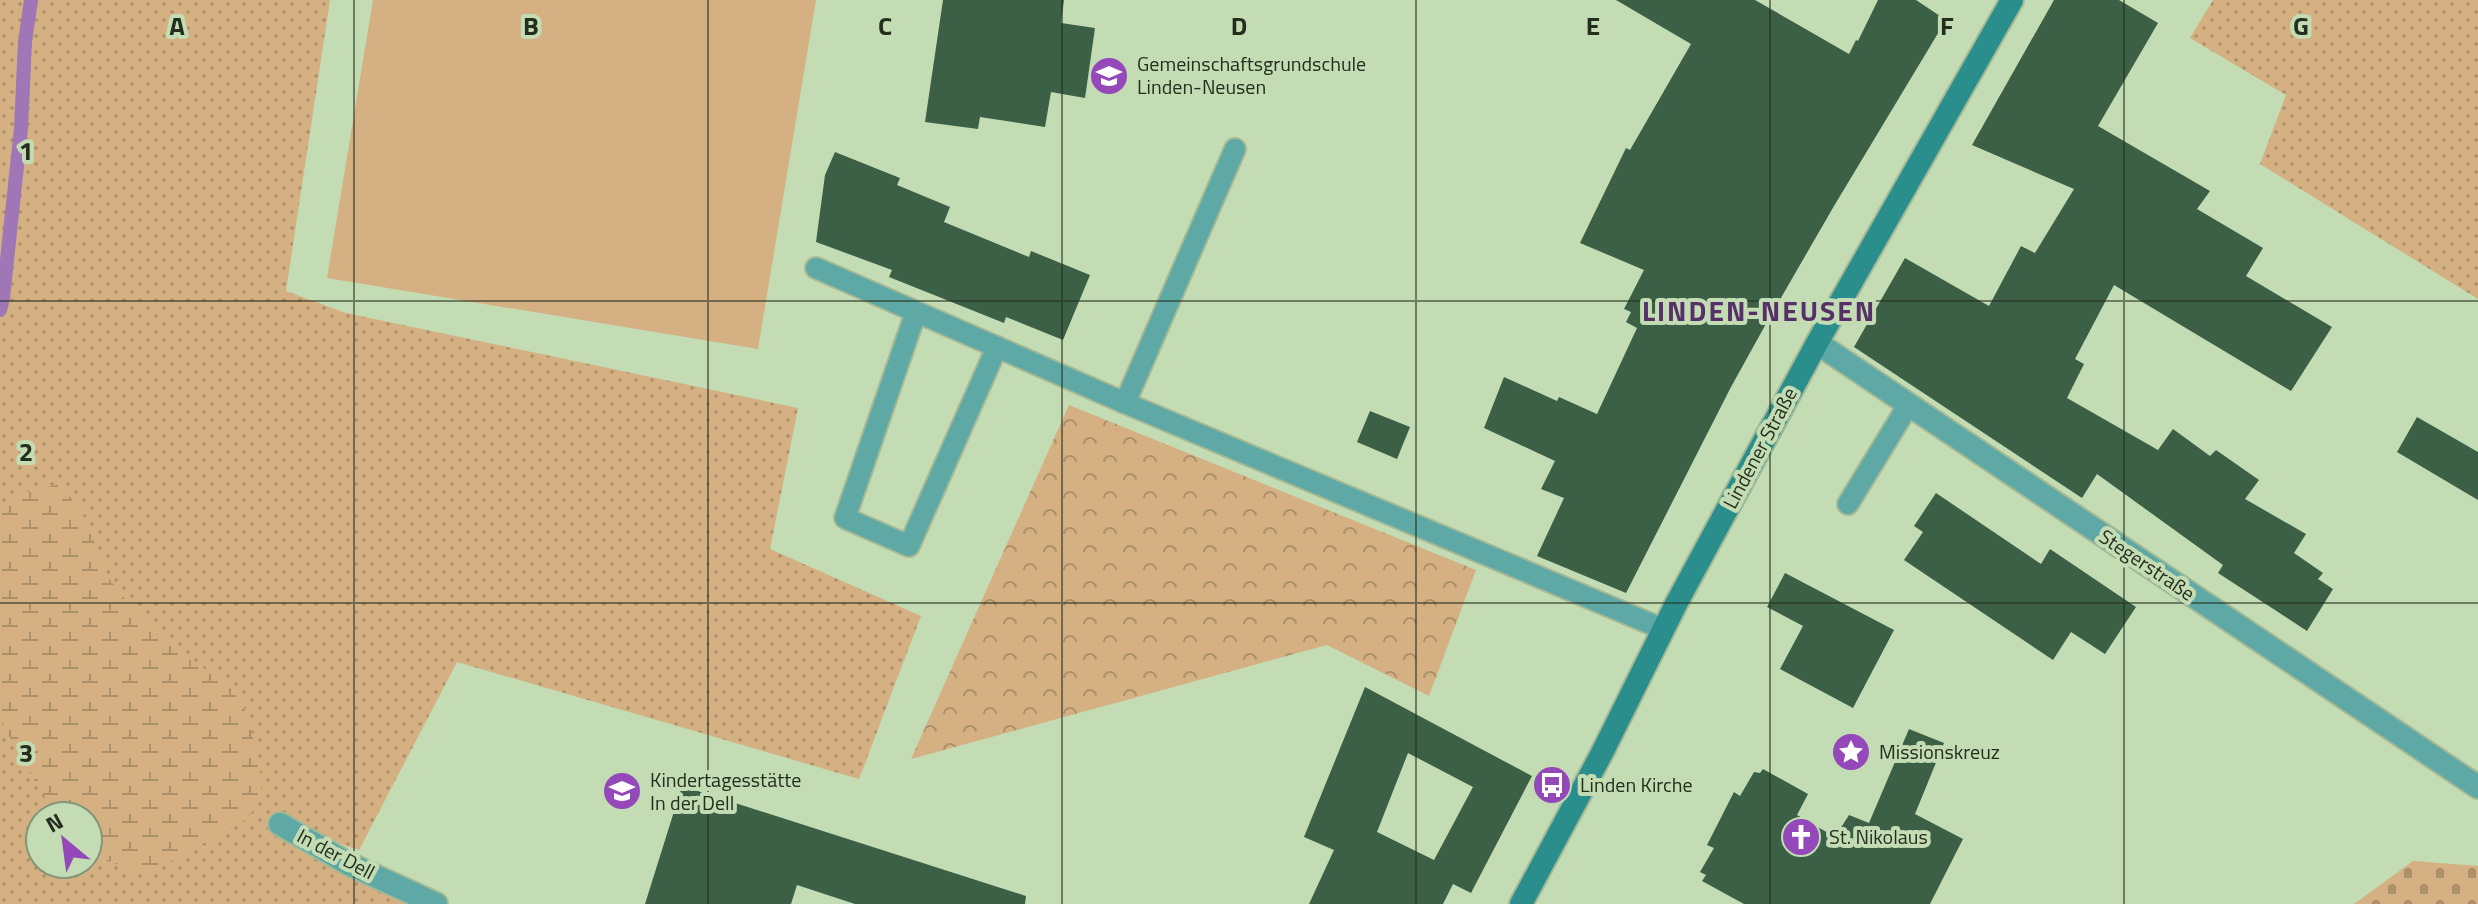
<svg xmlns="http://www.w3.org/2000/svg" width="2478" height="904" viewBox="0 0 2478 904" font-family="'Titillium Web',sans-serif">
<defs>
<pattern id="grass-dots" width="8" height="8" patternUnits="userSpaceOnUse" patternTransform="scale(2)"><rect width="8" height="8" fill="#d4b082"/><path d="M2 2h.1M6 6h.1" fill="none" stroke="#ac906a" stroke-width="1.8" stroke-linecap="round"/></pattern>
<pattern id="wetland-marsh" width="20" height="14" patternUnits="userSpaceOnUse" patternTransform="scale(2)"><rect width="20" height="14" fill="#d4b082"/><path d="M1 5h8M5 5V1M11 12h8M15 12V8" fill="none" stroke="#ac906a"/></pattern>
<pattern id="cemetery-stones" width="16" height="16" patternUnits="userSpaceOnUse" patternTransform="scale(2)"><rect width="16" height="16" fill="#d4b082"/><path d="M2 7V4a2 2 0 0 1 4 0v3zM10 15v-3a2 2 0 0 1 4 0v3z" fill="#ac906a"/></pattern>
<pattern id="park-crowns" width="20" height="18" patternUnits="userSpaceOnUse" patternTransform="scale(2)"><rect width="20" height="18" fill="#d4b082"/><path d="M2 6a3 3 0 1 1 6 0M12 15a3 3 0 1 1 6 0" fill="none" stroke="#ac906a"/></pattern>
</defs>
<rect width="100%" height="100%" fill="#c3dcb3"/>
<g fill="url(#grass-dots)" fill-rule="evenodd">
<path d="M0 0H330L286 291 346 313 798 408 770 549 921 616 859 779 457 662 359 850 270 821 405 904H0ZM40 816H88V864H40Z"/>
<polygon points="2213,0 2478,0 2478,299 2260,164 2286,95 2190,38"/>
</g>
<polygon fill="url(#wetland-marsh)" points="61,484 84,517 110,580 140,618 161,639 227,684 244,707 259,758 262,797 247,819 163,866 140,874 98,856 88,847 88,816 57,816 18,754 0,717 0,512 21,493"/>
<polygon fill="url(#cemetery-stones)" points="2413,861 2478,866 2478,904 2354,904"/>
<polygon fill="url(#park-crowns)" points="1069,405 1476,570 1429,696 1327,645 911,759"/>
<polygon fill="#d4b082" points="373,0 816,0 758,349 327,278"/>
<g fill="none" stroke-linecap="round" stroke-linejoin="round">
<polyline stroke="#9f76b6" stroke-width="14" points="0,310 3,298 21,128 25,42 31,0"/>
</g>
<g fill="#3b6046" fill-rule="evenodd">
<polygon points="943,0 1064,0 1061,23 1095,28 1085,98 1051,92 1045,127 980,117 978,129 925,122"/>
<polygon points="1616,0 1755,0 1849,54 1856,40 1858,41 1878,0 1916,0 1946,20 1834,206 1767,322 1731,387 1626,593 1537,556 1564,498 1541,489 1555,461 1484,428 1504,377 1557,401 1559,397 1597,414 1637,328 1626,322 1631,312 1624,309 1644,270 1580,243 1626,148 1630,150 1691,44"/>
<polygon points="2054,0 2119,0 2158,23 2098,126 2210,191 2197,209 2263,248 2246,276 2332,327 2291,391 2114,285 2075,359 2084,364 2067,398 2158,450 2173,429 2210,456 2216,450 2259,480 2245,499 2306,534 2294,553 2323,573 2318,579 2333,589 2307,631 2218,573 2223,565 2097,474 2082,498 1854,347 1905,258 1989,306 2021,246 2035,253 2074,189 1972,145"/>
<polygon points="835,152 900,178 897,185 950,207 944,222 1029,257 1031,251 1090,275 1063,340 1006,317 1004,323 889,277 892,270 816,242 825,175"/>
<polygon points="1370,411 1410,427 1397,459 1357,442"/>
<polygon points="2417,417 2478,452 2478,500 2397,452"/>
<polygon points="1936,493 2041,564 2050,549 2136,607 2105,654 2071,632 2053,660 1904,560 1923,532 1914,526"/>
<polygon points="1785,573 1894,630 1853,708 1780,669 1803,626 1767,607"/>
<path d="M1365 687 1532 776 1471 893 1453 884 1443 904H1309L1334 850 1304 837ZM1408 753 1473 787 1434 860 1377 832Z"/>
<polygon points="1909,729 1944,743 1915,814 1963,839 1930,904 1744,904 1702,881 1706,875 1700,872 1714,848 1707,845 1734,792 1740,796 1754,772 1760,773 1763,769 1808,794 1797,815 1835,837 1849,815 1869,823"/>
<polygon points="682,786 1026,896 1025,904 855,904 797,885 791,904 645,904"/>
</g>
<g fill="none" stroke-linecap="round" stroke-linejoin="round">
<g stroke="#a3b995" stroke-width="24">
<g id="service">
<polyline points="1235,149 1125,403 1663,629"/>
<polyline points="816,268 1125,403"/>
<polyline points="916,312 845,518 909,546 997,347"/>
<polyline points="1848,504 1909,404"/>
</g>
</g>
<g stroke="#a3b995" stroke-width="26">
<g id="minor">
<polyline points="1817,343 2478,787"/>
<polyline points="280,824 349,864 436,904"/>
</g>
</g>
<g stroke="#a3b995" stroke-width="26">
<polyline id="secondary" points="1521,904 1602,753 1676,604 1817,343 2012,0"/>
</g>
<use href="#service" stroke="#5ea8a5" stroke-width="20"/>
<use href="#minor" stroke="#5ea8a5" stroke-width="22"/>
<use href="#secondary" stroke="#298e8c" stroke-width="22"/>
</g>
<path fill="none" stroke="#242e1e" stroke-width="2" stroke-opacity="0.55" d="M354 0V904M708 0V904M1062 0V904M1416 0V904M1770 0V904M2124 0V904M0 301H2478M0 603H2478"/>
<defs>
<g id="school-disc" transform="scale(2)"><circle r="9.5" fill="#9448ba" stroke="#c3dcb3"/><path d="M0-5L7-2L0 1L-7-2ZM-4 1L0 2.5L4 1V4Q0 6-4 4Z" fill="#fff"/></g>
<g id="sight-disc" transform="scale(2)"><circle r="9.5" fill="#9448ba" stroke="#c3dcb3"/><path d="M0-6L1.8-2.2L6-1.7L2.9 1.2L3.7 5.4L0 3.3L-3.7 5.4L-2.9 1.2L-6-1.7L-1.8-2.2Z" fill="#fff"/></g>
<g id="bus-disc" transform="scale(2)"><circle r="9.5" fill="#9448ba" stroke="#c3dcb3"/><path d="M-5-6H5V4H4V6H2V4H-2V6H-4V4H-5ZM-3.5-4V0h7V-4ZM-3.5 1.2v1.5H-2V1.2ZM2 1.2v1.5H3.5V1.2Z" fill="#fff"/></g>
<g id="church-disc" transform="scale(2)"><circle r="9.5" fill="#9448ba" stroke="#c3dcb3"/><path d="M-1.2-6h2.4v3.5h3.3v2.4h-3.3V6h-2.4V-.1h-3.3v-2.4h3.3Z" fill="#fff"/></g>
</defs>
<g fill-rule="evenodd">
<use href="#school-disc" x="1109" y="76"/>
<use href="#sight-disc" x="1851" y="752"/>
<use href="#bus-disc" x="1552" y="785"/>
<use href="#school-disc" x="622" y="791"/>
<use href="#church-disc" x="1801" y="837"/>
</g>
<g text-anchor="middle" stroke-width="8" stroke-linejoin="round" paint-order="stroke">
<g font-size="20" fill="#242e1e" stroke="#c3dcb3" text-anchor="start">
<text x="1137" y="71">Gemeinschaftsgrundschule<tspan x="1137" dy="23">Linden-Neusen</tspan></text>
<text x="1879" y="759">Missionskreuz</text>
<text x="650" y="787">Kindertagesstätte<tspan x="650" dy="23">In der Dell</tspan></text>
<text x="1580" y="792">Linden Kirche</text>
<text x="1829" y="844">St. Nikolaus</text>
</g>
<g font-size="20" fill="#242e1e" stroke="#c3dcb3">
<text transform="translate(1760 448) rotate(-62)" y="7">Lindener Straße</text>
<text transform="translate(2147 565) rotate(34)" y="7">Stegerstraße</text>
<text transform="translate(336 854) rotate(28)" y="7">In der Dell</text>
</g>
<g font-size="28" font-weight="bold" letter-spacing="2" fill="#563169" stroke="#c3dcb3">
<text x="1759" y="321">LINDEN-NEUSEN</text>
</g>
</g>
<g font-size="26" text-anchor="middle" font-weight="bold" fill="#242e1e" stroke="#c3dcb3" stroke-width="8" stroke-linejoin="round" paint-order="stroke">
<text x="177" y="35">A</text>
<text x="531" y="35">B</text>
<text x="885" y="35">C</text>
<text x="1239" y="35">D</text>
<text x="1593" y="35">E</text>
<text x="1947" y="35">F</text>
<text x="2301" y="35">G</text>
<text x="26" y="160">1</text>
<text x="26" y="461">2</text>
<text x="26" y="762">3</text>
</g>
<g transform="translate(64 840) rotate(331)"><circle r="38" fill="#c3dcb3" stroke="#839677" stroke-width="2"/>
<path d="M0-6L14 30L0 20L-14 30Z" fill="#9448ba"/>
<text y="-12" font-size="22" font-weight="bold" text-anchor="middle" fill="#242e1e">N</text>
</g>
</svg>
